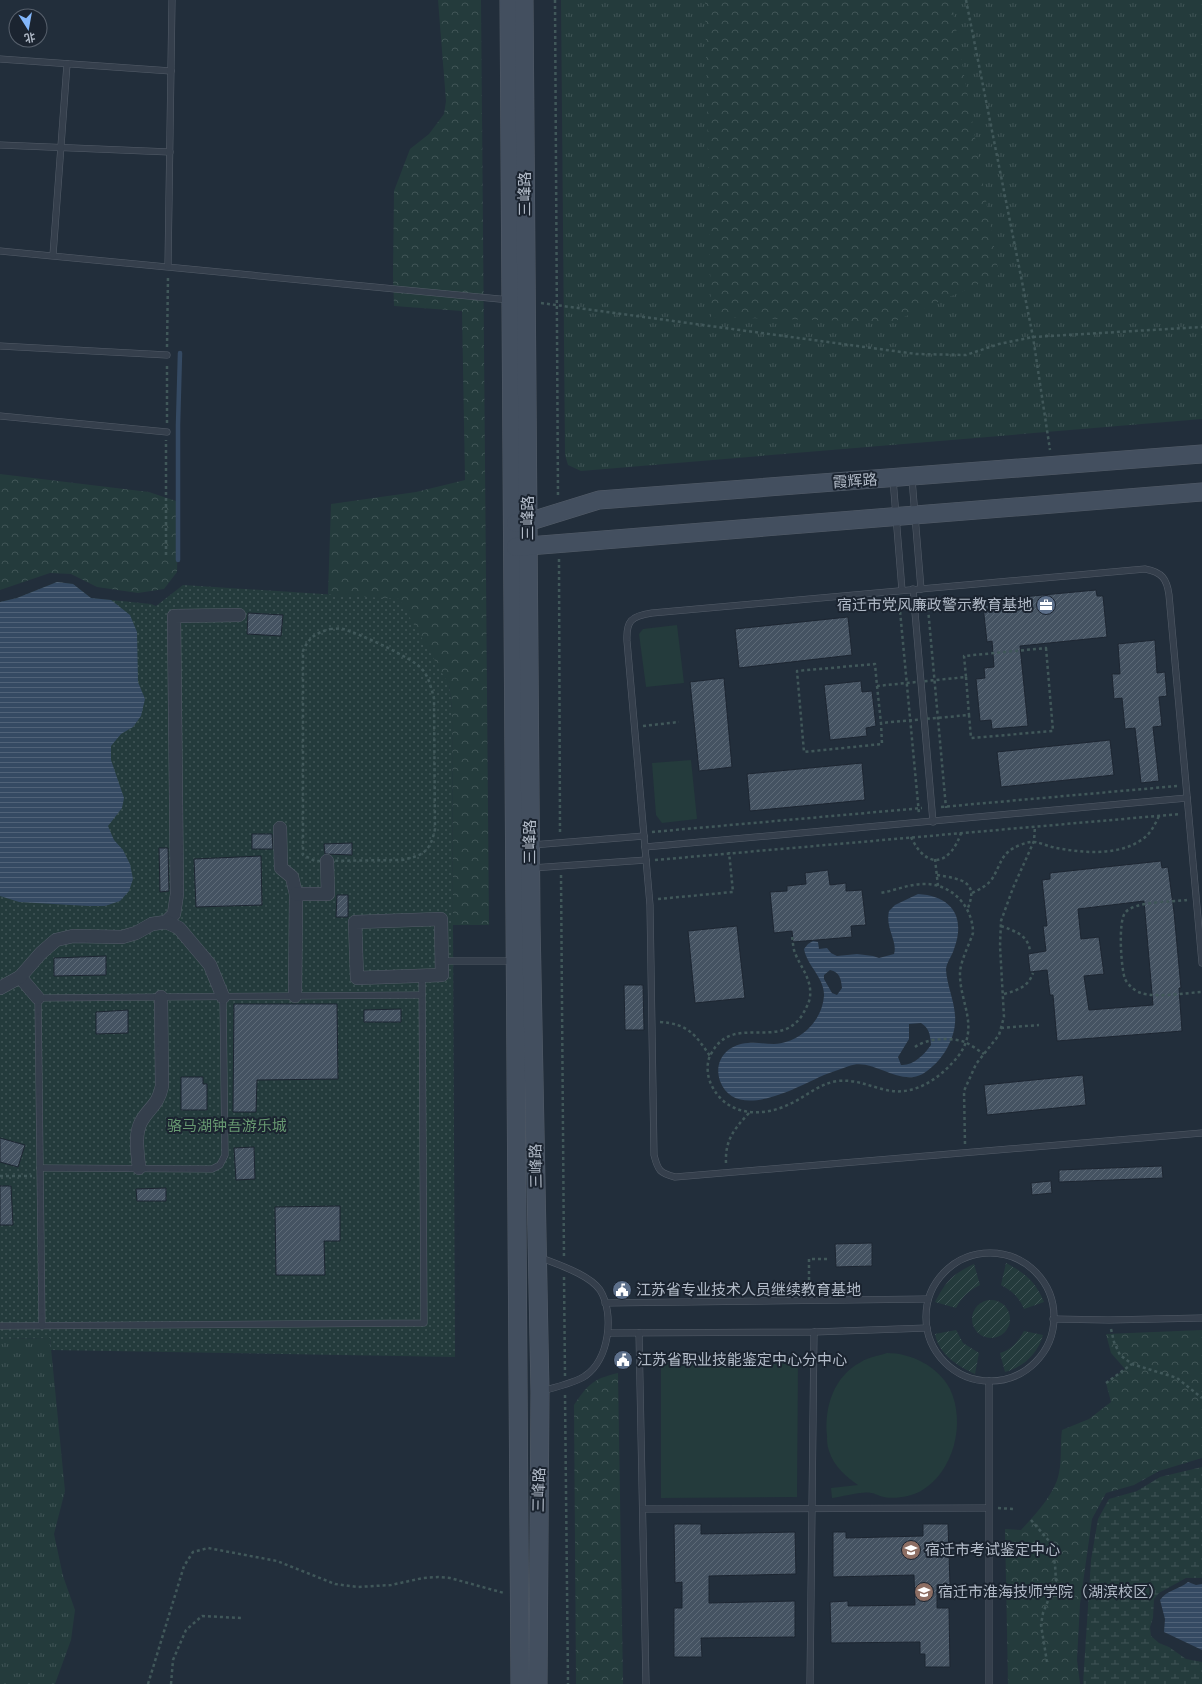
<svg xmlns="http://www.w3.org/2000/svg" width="1202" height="1684" viewBox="0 0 1202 1684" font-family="'Space Grotesk','Noto Sans SC',sans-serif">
<defs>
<pattern id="grass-tufts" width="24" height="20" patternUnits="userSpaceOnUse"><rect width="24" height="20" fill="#243b3c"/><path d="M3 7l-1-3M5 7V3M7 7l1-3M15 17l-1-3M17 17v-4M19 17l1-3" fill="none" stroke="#415557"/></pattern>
<pattern id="forest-crowns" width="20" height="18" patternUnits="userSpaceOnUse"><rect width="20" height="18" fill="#243b3c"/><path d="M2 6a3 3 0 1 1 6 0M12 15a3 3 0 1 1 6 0" fill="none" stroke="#415557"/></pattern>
<pattern id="wetland-marsh" width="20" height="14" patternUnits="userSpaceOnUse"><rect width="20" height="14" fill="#243b3c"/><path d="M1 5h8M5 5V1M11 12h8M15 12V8" fill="none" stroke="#415557"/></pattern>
<pattern id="park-dots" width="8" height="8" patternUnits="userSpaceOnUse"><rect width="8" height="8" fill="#243b3c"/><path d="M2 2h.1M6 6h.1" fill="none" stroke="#415557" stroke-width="1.8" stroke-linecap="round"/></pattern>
<pattern id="garden-furrows" width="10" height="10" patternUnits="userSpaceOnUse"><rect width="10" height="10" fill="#243b3c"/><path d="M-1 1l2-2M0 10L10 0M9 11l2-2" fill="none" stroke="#415557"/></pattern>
<pattern id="water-rules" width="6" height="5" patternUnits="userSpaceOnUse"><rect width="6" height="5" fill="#354a63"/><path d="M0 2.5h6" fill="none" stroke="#506278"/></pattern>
<pattern id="building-hatch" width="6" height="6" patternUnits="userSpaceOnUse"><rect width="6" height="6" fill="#455362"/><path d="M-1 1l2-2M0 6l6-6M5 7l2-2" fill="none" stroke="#5d6a77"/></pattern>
</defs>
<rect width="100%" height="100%" fill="#222e3b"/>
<g fill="url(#grass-tufts)">
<polygon points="561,0 1202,0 1202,419 581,471 568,465 565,455"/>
<polygon points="50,1338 65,1491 54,1534 63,1576 75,1610 71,1640 55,1684 0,1684 0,1339"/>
</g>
<g fill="url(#forest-crowns)">
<polygon points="438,0 481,0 489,925 453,925 452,709 449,685 328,594 331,504 416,492 465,480 462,311 394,306 393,276 394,191 410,149 429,134 444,114 446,101"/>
<polygon points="705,0 951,0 999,275 893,322 711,317"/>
<polygon points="0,474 149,492 179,502 177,572 164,589 138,593 97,587 71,574 50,573 0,590"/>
<path d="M1202 1330V1458L1159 1471 1134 1485 1106 1493 1092 1519 1080 1604 1077 1660 1080 1684H1008L1005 1529 1021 1530C1035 1515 1055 1494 1059 1473 1062 1459 1060 1444 1062 1430L1089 1419 1111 1402 1106 1383 1125 1369 1111 1353 1106 1334Z"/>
<path d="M618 1373 623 1684H576L574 1405C588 1384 593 1379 618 1373Z"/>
</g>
<polygon fill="url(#wetland-marsh)" points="1202,1467 1202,1578 1186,1578 1159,1593 1154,1599 1153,1618 1150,1627 1151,1636 1159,1643 1169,1647 1186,1659 1202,1662 1202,1684 1083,1684 1091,1560 1098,1519 1109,1499 1137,1491 1160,1477"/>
<polygon fill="url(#park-dots)" points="57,582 73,584 91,598 151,604 156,606 183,585 399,599 449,685 452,709 455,1357 51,1350 50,1338 0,1339 0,602 17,598"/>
<g fill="url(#garden-furrows)">
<path d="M1006 1263C1026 1274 1035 1281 1044 1302L1024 1309C1019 1297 1012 1291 1001 1285Z"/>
<path d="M974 1264 980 1285C968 1291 962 1297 956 1308L935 1302C946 1281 953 1274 974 1264Z"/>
<circle cx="991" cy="1319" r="19"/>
<path d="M956 1330 963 1343 979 1353 975 1374C958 1366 939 1355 935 1334Z"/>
<path d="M1024 1331 1043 1335C1038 1353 1024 1367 1005 1372L1000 1353C1012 1349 1018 1342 1024 1331Z"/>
</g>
<g fill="#243b3c">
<polygon points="677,625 684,683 646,687 639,634 643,629"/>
<polygon points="691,760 697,819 662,823 656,815 652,763"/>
<path d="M887 1353C911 1353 938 1366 950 1389 966 1423 954 1472 921 1491 910 1497 892 1500 880 1496 877 1495 874 1493 871 1493 862 1491 842 1497 832 1498L831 1488 858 1485C845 1476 834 1466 829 1451 827 1446 827 1440 827 1436 824 1407 834 1376 861 1362 868 1357 879 1356 887 1353Z"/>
<polygon points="661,1362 798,1362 797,1497 661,1498"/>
</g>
<g fill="url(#water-rules)" fill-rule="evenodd">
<polygon points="57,582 73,584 91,598 111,600 130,615 137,632 138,682 145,699 141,716 133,727 121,734 111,746 111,760 124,798 122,808 108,826 114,840 123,850 130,864 133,879 129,891 120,901 105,906 88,906 19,902 0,896 0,602 17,598"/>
<path d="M918 894C952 896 966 917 954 949 952 956 946 963 946 970 947 985 954 1000 955 1015 957 1036 944 1059 927 1071 902 1091 874 1056 849 1066 841 1069 832 1072 824 1075 799 1086 736 1123 720 1081 713 1060 728 1044 748 1043 757 1042 765 1044 774 1044 799 1043 822 1022 824 996 825 978 807 966 804 949L808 944 813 941 818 942 819 949 827 948 831 953 837 956 857 954 873 956 879 958 894 954C898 941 885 929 889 911L895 905ZM830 970C840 972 841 979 842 988L837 995 832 993 824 979V975ZM921 1023C930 1029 930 1035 931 1045 924 1055 913 1066 901 1065L898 1057 909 1039V1024Z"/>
<path d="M1188 1582 1196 1585 1202 1584V1650L1164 1632 1165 1619 1160 1600C1167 1590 1178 1590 1188 1582Z"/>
</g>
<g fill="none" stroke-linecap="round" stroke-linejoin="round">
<polyline stroke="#354a63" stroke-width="4.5" points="178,560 178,425 180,353"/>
</g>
<g fill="url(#building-hatch)" stroke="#1d2632" fill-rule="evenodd">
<polygon points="1096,590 1097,596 1103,596 1107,637 1020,646 1028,726 992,729 991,720 980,721 976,679 985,678 984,668 994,667 992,641 987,642 983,606 990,605 990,600"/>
<polygon points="248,613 283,615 281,636 247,634"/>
<polygon points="848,617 852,655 739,668 735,629"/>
<polygon points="1155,640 1157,673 1165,672 1167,696 1159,697 1162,726 1153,727 1159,781 1141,783 1135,728 1125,729 1122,698 1114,699 1112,674 1120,674 1118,644"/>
<polygon points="724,678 732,767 699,771 690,682"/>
<polygon points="861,681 862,692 872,691 876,726 866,728 867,736 830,740 824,685"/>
<polygon points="1110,740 1114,775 1001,787 997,752"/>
<polygon points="862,763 865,800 750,811 747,774"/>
<polygon points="252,834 272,834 273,849 252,849"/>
<polygon points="352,843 352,855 325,854 324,844"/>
<polygon points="159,848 168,848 169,891 160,892"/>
<polygon points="261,856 262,905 196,907 194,859"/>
<path d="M1161 861 1162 868 1168 867 1174 912 1181 988H1179L1182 1031 1057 1041 1053 995H1050L1047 970 1030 972 1028 954 1046 951 1043 926H1047L1042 880 1050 879V873ZM1144 901 1153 1005 1089 1010 1084 976 1104 974 1099 937 1081 939 1078 909Z"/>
<polygon points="828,870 830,885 846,883 846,891 862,890 866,925 851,926 852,937 793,942 792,931 774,933 770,892 787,891 787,886 806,884 805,873"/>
<polygon points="337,895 348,895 348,917 336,917"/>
<polygon points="737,926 745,998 695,1003 688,931"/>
<polygon points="106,956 106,975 54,976 54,958"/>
<polygon points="624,985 643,985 644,1030 625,1030"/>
<polygon points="234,1004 337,1004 338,1079 257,1080 256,1112 233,1112"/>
<polygon points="401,1009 401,1022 364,1022 364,1010"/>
<polygon points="128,1010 128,1033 96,1034 96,1012"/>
<polygon points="1083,1075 1086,1105 987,1115 984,1085"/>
<polygon points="181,1077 203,1077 203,1084 207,1084 207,1110 181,1110"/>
<polygon points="0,1138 25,1145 18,1167 0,1162"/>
<polygon points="254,1147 255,1179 236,1180 234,1148"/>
<polygon points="1162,1166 1163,1178 1059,1182 1059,1170"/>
<polygon points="1051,1181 1052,1193 1032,1195 1031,1183"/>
<polygon points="0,1186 11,1186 13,1225 0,1225"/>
<polygon points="166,1188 166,1201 137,1201 136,1189"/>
<polygon points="340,1206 340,1241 324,1241 325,1275 276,1275 275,1207"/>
<polygon points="872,1243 872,1266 836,1267 835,1244"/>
<polygon points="674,1524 701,1524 701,1534 795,1532 796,1574 709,1576 709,1603 795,1601 795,1637 701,1638 702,1657 674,1657 674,1608 682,1608 682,1582 675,1583"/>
<polygon points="923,1524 948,1524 950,1585 937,1585 937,1608 949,1608 950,1667 925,1667 925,1654 920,1654 920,1642 831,1643 830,1602 848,1601 848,1606 915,1605 914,1575 833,1577 833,1532 846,1532 846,1538 923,1536"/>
</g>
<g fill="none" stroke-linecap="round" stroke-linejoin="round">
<g stroke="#545d69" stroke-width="7">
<g id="lane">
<polyline points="0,59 171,71"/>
<polyline points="0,145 170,152"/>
<polyline points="0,251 510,300"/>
<polyline points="53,255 67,64"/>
<polyline points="168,266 172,0"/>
<polyline points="0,346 167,355"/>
<polyline points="0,416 167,432"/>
<polyline points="893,479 902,590"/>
<polyline points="912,479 921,589"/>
<polyline points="913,589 933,822"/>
<polyline points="532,845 644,836"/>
<polyline points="645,847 1187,798"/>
<polyline points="532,868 646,860"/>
<polyline points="442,961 514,961"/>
<path d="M1202 963 1169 595C1167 579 1162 572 1145 569L652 613C631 616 626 621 627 641L650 905 654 1155C658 1171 660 1173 675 1177L1202 1133"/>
<polyline points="40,1168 212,1169 220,1165 225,1155 223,997"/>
<circle cx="990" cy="1317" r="64"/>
<path d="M539 1257C556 1264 589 1274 600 1290 615 1314 609 1360 585 1376 577 1382 553 1388 542 1391"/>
<polyline points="605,1303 928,1299"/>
<polyline points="1053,1319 1109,1320 1202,1318"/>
<polyline points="0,1326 424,1323 422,976"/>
<polyline points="42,1326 38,998 422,995"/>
<polyline points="608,1333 814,1332 927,1328"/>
<polyline points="639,1333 646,1684"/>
<polyline points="643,1509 988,1508"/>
<polyline points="810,1684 814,1332"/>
<polyline points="989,1684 989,1381"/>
</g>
</g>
<g stroke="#545d69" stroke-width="14">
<g id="street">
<polyline points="280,828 281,868 292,877 296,894 295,996"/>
<polyline points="296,894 328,894 327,861"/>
<polygon points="441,919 442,975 357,978 355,922"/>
<polyline points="166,922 174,914 177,894 174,616 239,615"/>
<polyline points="20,977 38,998"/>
<polyline points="0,988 20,977 41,953 56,940 73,936 122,937 136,933 152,924 166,922 179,928 210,965 223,997"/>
<path d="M139 1168C138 1155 134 1135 141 1122 149 1107 158 1106 162 1086L161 997"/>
</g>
</g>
<g stroke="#545d69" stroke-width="19">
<g id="secondary">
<polyline points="509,0 520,1684"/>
<polyline points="524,0 531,923 540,1392 538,1684"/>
<polyline points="516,523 528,522 599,500 1202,454"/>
<polyline points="516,547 1202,492"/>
</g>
</g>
<g stroke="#41585a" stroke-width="2.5" stroke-dasharray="3 3" stroke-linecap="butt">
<polyline points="555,0 558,498"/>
<polyline points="966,0 1033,337 1050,450"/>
<polyline points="541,303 916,354 966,355 999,344 1033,337 1202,327"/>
<polyline points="167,347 168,276"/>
<polyline points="167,423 167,364"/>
<polyline points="166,555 166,440"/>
<polyline points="559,559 560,834"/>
<polyline points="927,597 946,808"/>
<polyline points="899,600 919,814"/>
<path d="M330 629C334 629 339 628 343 629 358 633 413 658 422 669 429 677 431 688 434 698L435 829C430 852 424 855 402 860L315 861 303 855V651C309 637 316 633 330 629Z"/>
<polygon points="1046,648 1053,731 971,738 969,715 881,723 882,744 804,752 797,671 875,664 877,686 966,677 964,656"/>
<polyline points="966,677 969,715"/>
<polyline points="877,686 881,723"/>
<polyline points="643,726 679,722"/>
<polyline points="941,807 1177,786"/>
<polyline points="652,832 922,808"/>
<path d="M911 837C927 871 950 865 961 833"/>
<polyline points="935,859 938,886"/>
<polyline points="655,860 1180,814"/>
<polyline points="561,875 564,1258"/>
<path d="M937 875C961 879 980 881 967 910"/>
<path d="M972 893C980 889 987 886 992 879 1002 863 1000 853 1020 845 1035 839 1038 843 1052 847 1080 853 1120 857 1144 838 1151 833 1155 824 1159 816"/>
<polyline points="658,899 733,892 729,852"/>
<path d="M1187 900C1173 902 1133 901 1125 913 1118 922 1121 968 1125 979 1128 985 1135 991 1141 993 1157 998 1185 993 1202 992"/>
<path d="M1001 926C1015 931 1028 935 1030 951"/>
<path d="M792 937C793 942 793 948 795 953 801 968 812 979 810 997 809 1004 805 1010 801 1017 777 1050 732 1013 711 1054 706 1062 707 1076 711 1084 726 1117 763 1118 792 1103 808 1095 819 1084 837 1081 855 1079 869 1086 886 1090 915 1097 942 1077 959 1055 980 1026 959 1002 960 972 961 960 969 945 973 933 973 906 951 883 923 884 909 884 894 891 880 893"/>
<path d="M1004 994C1018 990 1028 987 1033 973"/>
<path d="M660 1022C688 1024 695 1034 710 1056"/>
<polyline points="1001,1028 1039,1025"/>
<path d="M915 1047C928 1038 949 1037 965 1042 971 1045 978 1050 984 1054"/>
<polyline points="965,1144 964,1091 976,1064 999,1035 1004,1017 1000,946 1001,921 1013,888 1034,841 1035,826"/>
<path d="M726 1163C725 1140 734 1129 749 1113"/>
<polyline points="0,1176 32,1176"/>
<polyline points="564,1277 565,1376"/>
<polyline points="809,1292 809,1259 829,1259"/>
<polyline points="1111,1329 1114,1342 1120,1355 1132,1364 1177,1378 1202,1398"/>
<polyline points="1106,1383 1132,1364"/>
<polyline points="565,1395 568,1684"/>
<polyline points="998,1508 1013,1509"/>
<polyline points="1031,1520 1049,1541 1055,1564 1056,1581 1043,1613 1041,1625 1047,1662"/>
<polyline points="148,1684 184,1566 193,1552 208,1548 277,1561 335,1584 358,1587 391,1585 423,1578 438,1577 450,1578 504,1593"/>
<polyline points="171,1684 173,1660 186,1630 202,1616 241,1618"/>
</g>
<use href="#lane" stroke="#353f4c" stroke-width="6"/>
<use href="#street" stroke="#353f4c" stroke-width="13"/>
<use href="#secondary" stroke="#434f5f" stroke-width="18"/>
</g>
<defs>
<g id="office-disc" transform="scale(1)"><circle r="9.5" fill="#5c6f8a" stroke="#1b2430"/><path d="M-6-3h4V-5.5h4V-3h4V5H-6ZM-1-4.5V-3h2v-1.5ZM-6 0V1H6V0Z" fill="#fff"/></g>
<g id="civic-disc" transform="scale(1)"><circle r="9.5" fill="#5c6f8a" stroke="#1b2430"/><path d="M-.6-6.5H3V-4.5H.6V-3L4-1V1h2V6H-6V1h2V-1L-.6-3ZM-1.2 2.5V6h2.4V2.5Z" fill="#fff"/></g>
<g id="university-disc" transform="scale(1)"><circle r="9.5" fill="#8d6e63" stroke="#1b2430"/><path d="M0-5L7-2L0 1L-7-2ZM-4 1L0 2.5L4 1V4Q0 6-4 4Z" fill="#fff"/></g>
<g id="school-disc" transform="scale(1)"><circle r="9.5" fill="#8d6e63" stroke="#1b2430"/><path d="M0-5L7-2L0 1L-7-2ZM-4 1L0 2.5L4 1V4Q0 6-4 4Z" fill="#fff"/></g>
</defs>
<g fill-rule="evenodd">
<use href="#office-disc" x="1046" y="605"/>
<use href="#civic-disc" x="622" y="1290"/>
<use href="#civic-disc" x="623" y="1360"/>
<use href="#university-disc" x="911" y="1550"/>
<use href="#school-disc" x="924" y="1592"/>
</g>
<g text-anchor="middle" stroke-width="4" stroke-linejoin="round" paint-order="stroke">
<g font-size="15" fill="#b1bac7" stroke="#1b2430">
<text transform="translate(525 194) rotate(-90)" y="5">三峰路</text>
<text transform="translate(855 481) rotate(-4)" y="5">霞辉路</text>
<text transform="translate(528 518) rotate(-90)" y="5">三峰路</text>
<text transform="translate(530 842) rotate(-90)" y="5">三峰路</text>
<text transform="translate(536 1166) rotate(-91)" y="5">三峰路</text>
<text transform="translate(539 1490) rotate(-89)" y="5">三峰路</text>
</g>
<g font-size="15" fill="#b1bac7" stroke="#1b2430" text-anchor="start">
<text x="1032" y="610" text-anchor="end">宿迁市党风廉政警示教育基地</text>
<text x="636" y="1295">江苏省专业技术人员继续教育基地</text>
<text x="637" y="1365">江苏省职业技能鉴定中心分中心</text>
<text x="925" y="1555">宿迁市考试鉴定中心</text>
<text x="938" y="1597">宿迁市淮海技师学院（湖滨校区）</text>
</g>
<g font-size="15" fill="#679971" stroke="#1b2430">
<text x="227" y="1131">骆马湖钟吾游乐城</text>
</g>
</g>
<g transform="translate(28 28) rotate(169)"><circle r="19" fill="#1b2430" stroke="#57606c"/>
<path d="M0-3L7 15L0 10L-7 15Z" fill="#83b6fa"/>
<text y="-6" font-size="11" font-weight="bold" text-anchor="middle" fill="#b1bac7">北</text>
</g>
</svg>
